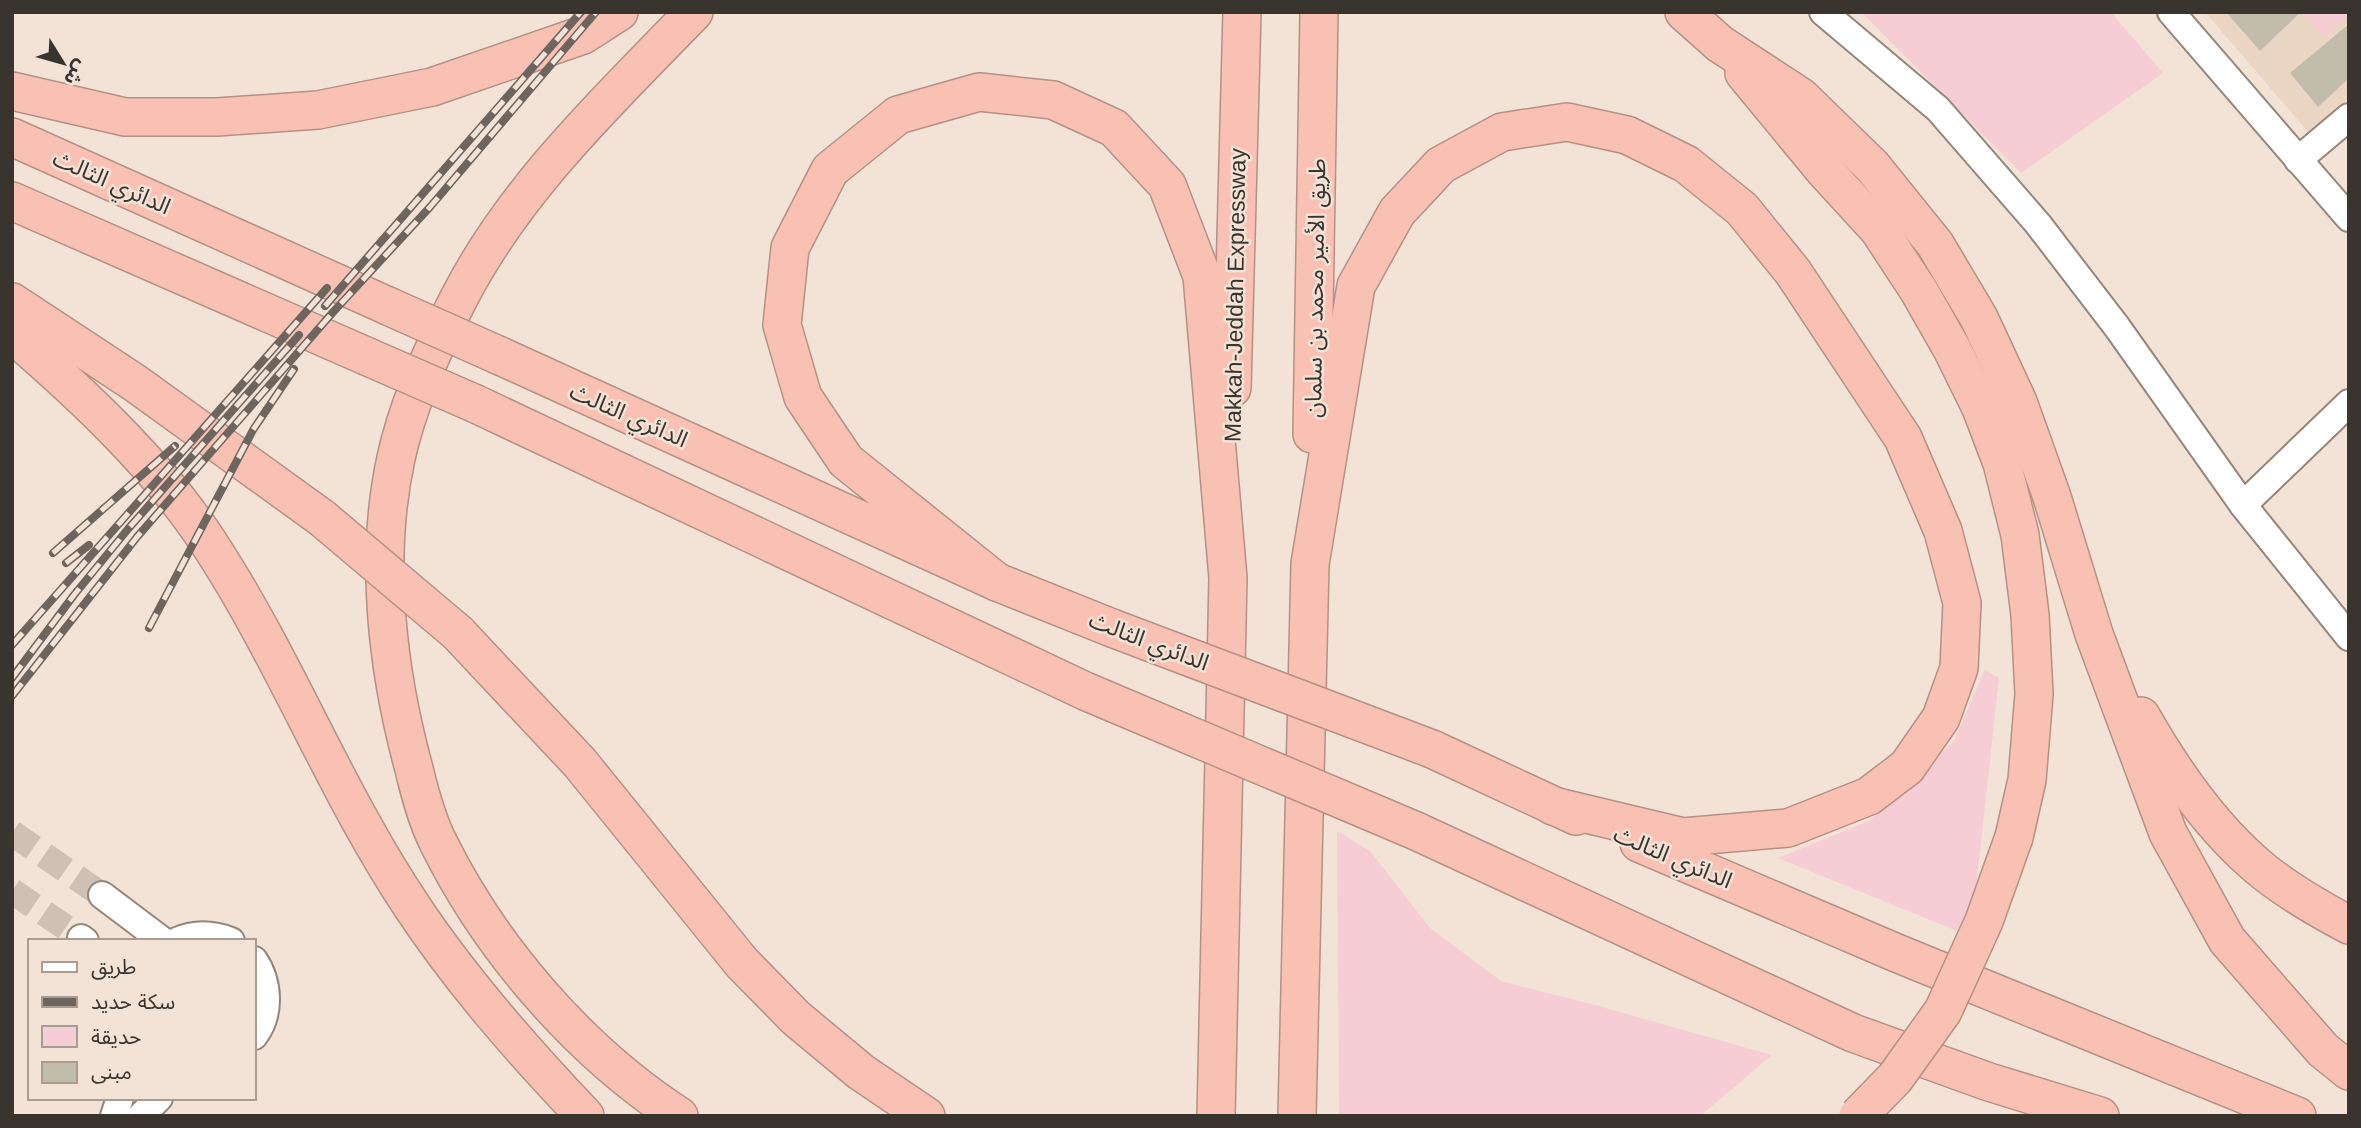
<svg xmlns="http://www.w3.org/2000/svg" width="2361" height="1128" viewBox="0 0 2361 1128" font-family="Helvetica,'Noto Sans Arabic',sans-serif">
<rect width="100%" height="100%" fill="#f3e3d6"/>
<polygon fill="#ebd6c4" points="2205,12 2349,12 2349,98 2308,132"/>
<g fill="#f6ccd5">
<polygon points="1861,12 2111,12 2163,73 2021,173"/>
<polygon points="2303,12 2349,12 2349,14 2324,37"/>
<polygon points="1985,670 1999,678 1975,897 1957,931 1778,858 1869,821 1954,741"/>
<polygon points="1337,831 1370,851 1430,928 1501,981 1591,1004 1772,1055 1700,1116 1339,1116"/>
</g>
<g fill="#c2bdab">
<polygon points="2226,12 2301,12 2260,51"/>
<polygon points="2349,24 2349,78 2318,107 2290,73"/>
</g>
<g fill="none" stroke-linecap="round" stroke-linejoin="round">
<g stroke="#cec0b5" stroke-width="26" stroke-dasharray="26 13" stroke-linecap="butt">
<polyline points="12,833 102,895"/>
<polyline points="12,891 81,938"/>
</g>
<g stroke="#95867a" stroke-width="30">
<g id="minor">
<polyline points="1823,12 1938,109 2038,224 2117,327 2243,505 2349,637"/>
<polyline points="2171,12 2349,218"/>
<polyline points="2298,160 2349,117"/>
<polyline points="2243,505 2349,403"/>
<polyline points="102,895 163,941"/>
<polyline points="81,938 85,941"/>
<path d="M177 941C195 933 213 934 231 941"/>
<path d="M254 960C269 982 271 1014 254 1036"/>
<polyline points="114,1116 120,1098"/>
<polyline points="141,1116 159,1098"/>
</g>
</g>
<g stroke="#b69085" stroke-width="40">
<g id="highway">
<polyline points="1684,12 1720,44 1801,97 1872,166 1935,244 1979,318 2018,402 2052,497 2094,634 2168,833 2227,940 2323,1050 2349,1071"/>
<polyline points="1744,73 1824,170 1879,230 1919,291 1952,349 1981,408 2002,463 2020,535 2030,615 2034,694 2027,780 2014,837"/>
<polyline points="12,91 125,117 217,117 318,110 432,87 583,35 619,12"/>
<polyline points="12,137 388,306"/>
<polyline points="12,201 366,356"/>
<polyline points="12,302 135,383 322,518"/>
<path d="M12 334C84 396 164 471 214 551 288 666 337 795 413 908 463 983 523 1051 585 1116"/>
<polyline points="498,355 997,582 1112,628"/>
<polyline points="1232,388 1242,12"/>
<polyline points="476,404 1085,691"/>
<polyline points="1312,434 1319,12"/>
<polyline points="997,582 846,461 803,397 782,325 790,248 830,170 898,115 979,92 1053,100 1114,128 1167,185 1202,276 1228,578 1216,1116"/>
<polyline points="458,633 580,763 742,963 796,1018 861,1072 926,1116"/>
<path d="M2141 716C2170 767 2210 825 2255 864 2282 888 2317 908 2349 925"/>
<polyline points="1432,749 1576,816"/>
<polyline points="1416,831 1853,1033 1989,1082 2100,1116"/>
<polyline points="1639,843 1899,954 2297,1116"/>
<path d="M679 1116C580 1052 491 949 439 844 427 821 420 794 414 769 387 670 374 559 396 458 408 403 432 350 458 300 515 188 608 101 694 12"/>
<polyline points="1297,1116 1310,564 1356,286 1397,212 1441,165 1502,132 1567,122 1627,135 1686,164 1742,209 1793,272 1903,438 1943,531 1962,603 1959,668 1941,718 1907,767 1869,796 1788,828 1683,837 1553,806"/>
</g>
</g>
<use href="#minor" stroke="#fff" stroke-width="26"/>
<use href="#highway" stroke="#f8c1b4" stroke-width="37"/>
<g stroke="#6e655e" stroke-width="8">
<g id="rail">
<polyline points="325,306 581,12"/>
<polyline points="53,553 175,446"/>
<polyline points="66,563 89,545"/>
<polyline points="149,628 253,430 294,369"/>
<polyline points="12,645 327,288"/>
<polyline points="12,678 74,595 128,529 299,335"/>
<polyline points="12,696 137,537 334,311 430,207 596,12"/>
</g>
</g>
<use href="#rail" stroke="#f3e3d6" stroke-width="5" stroke-dasharray="16" stroke-linecap="butt"/>
<g stroke="#b69085" stroke-width="40" stroke-linecap="butt">
<g id="highway-bridge">
<polyline points="388,306 498,355"/>
<polyline points="366,356 476,404"/>
<polyline points="322,518 458,633"/>
<polyline points="1112,628 1432,749"/>
<polyline points="1085,691 1416,831"/>
<polyline points="1858,1116 1895,1078 1943,1011 1984,921 2014,837"/>
</g>
</g>
<use href="#highway-bridge" stroke="#f8c1b4" stroke-width="37"/>
</g>
<g text-anchor="middle" stroke-width="5" stroke-linejoin="round" paint-order="stroke">
<g font-size="23" fill="#3a342f" stroke="#f3e3d6">
<text transform="translate(112 182) rotate(24)" y="8">الدائري الثالث</text>
<text transform="translate(1315 288) rotate(-89)" y="8">طريق الأمير محمد بن سلمان</text>
<text transform="translate(1235 295) rotate(-89)" y="8">Makkah-Jeddah Expressway</text>
<text transform="translate(629 415) rotate(24)" y="8">الدائري الثالث</text>
<text transform="translate(1149 641) rotate(21)" y="8">الدائري الثالث</text>
<text transform="translate(1673 857) rotate(23)" y="8">الدائري الثالث</text>
</g>
</g>
<rect width="2361" height="1128" fill="none" stroke="#3a342f" stroke-width="28"/>
<rect x="28" y="939" width="228" height="161" fill="#f3e3d6" stroke="#a99d93" stroke-width="2"/>
<rect x="42" y="962" width="35" height="10" fill="#ffffff" stroke="#a99d93" stroke-width="2"/>
<text x="91" y="974" font-size="21" fill="#3a342f">طريق</text>
<rect x="42" y="997" width="35" height="10" fill="#6e655e" stroke="#a99d93" stroke-width="2"/>
<text x="91" y="1009" font-size="21" fill="#3a342f">سكة حديد</text>
<rect x="42" y="1026" width="35" height="21" fill="#f6ccd5" stroke="#a99d93" stroke-width="2"/>
<text x="91" y="1044" font-size="21" fill="#3a342f">حديقة</text>
<rect x="42" y="1062" width="35" height="21" fill="#c2bdab" stroke="#a99d93" stroke-width="2"/>
<text x="91" y="1079" font-size="21" fill="#3a342f">مبنى</text>
<g transform="translate(63 63) rotate(127)" stroke="#f3e3d6" stroke-width="5" paint-order="stroke">
<path d="M0-5L12 26L0 18L-12 26Z" fill="#3a342f"/>
<text y="-10" font-size="19" font-weight="bold" text-anchor="middle" fill="#3a342f">ش</text>
</g>
</svg>
